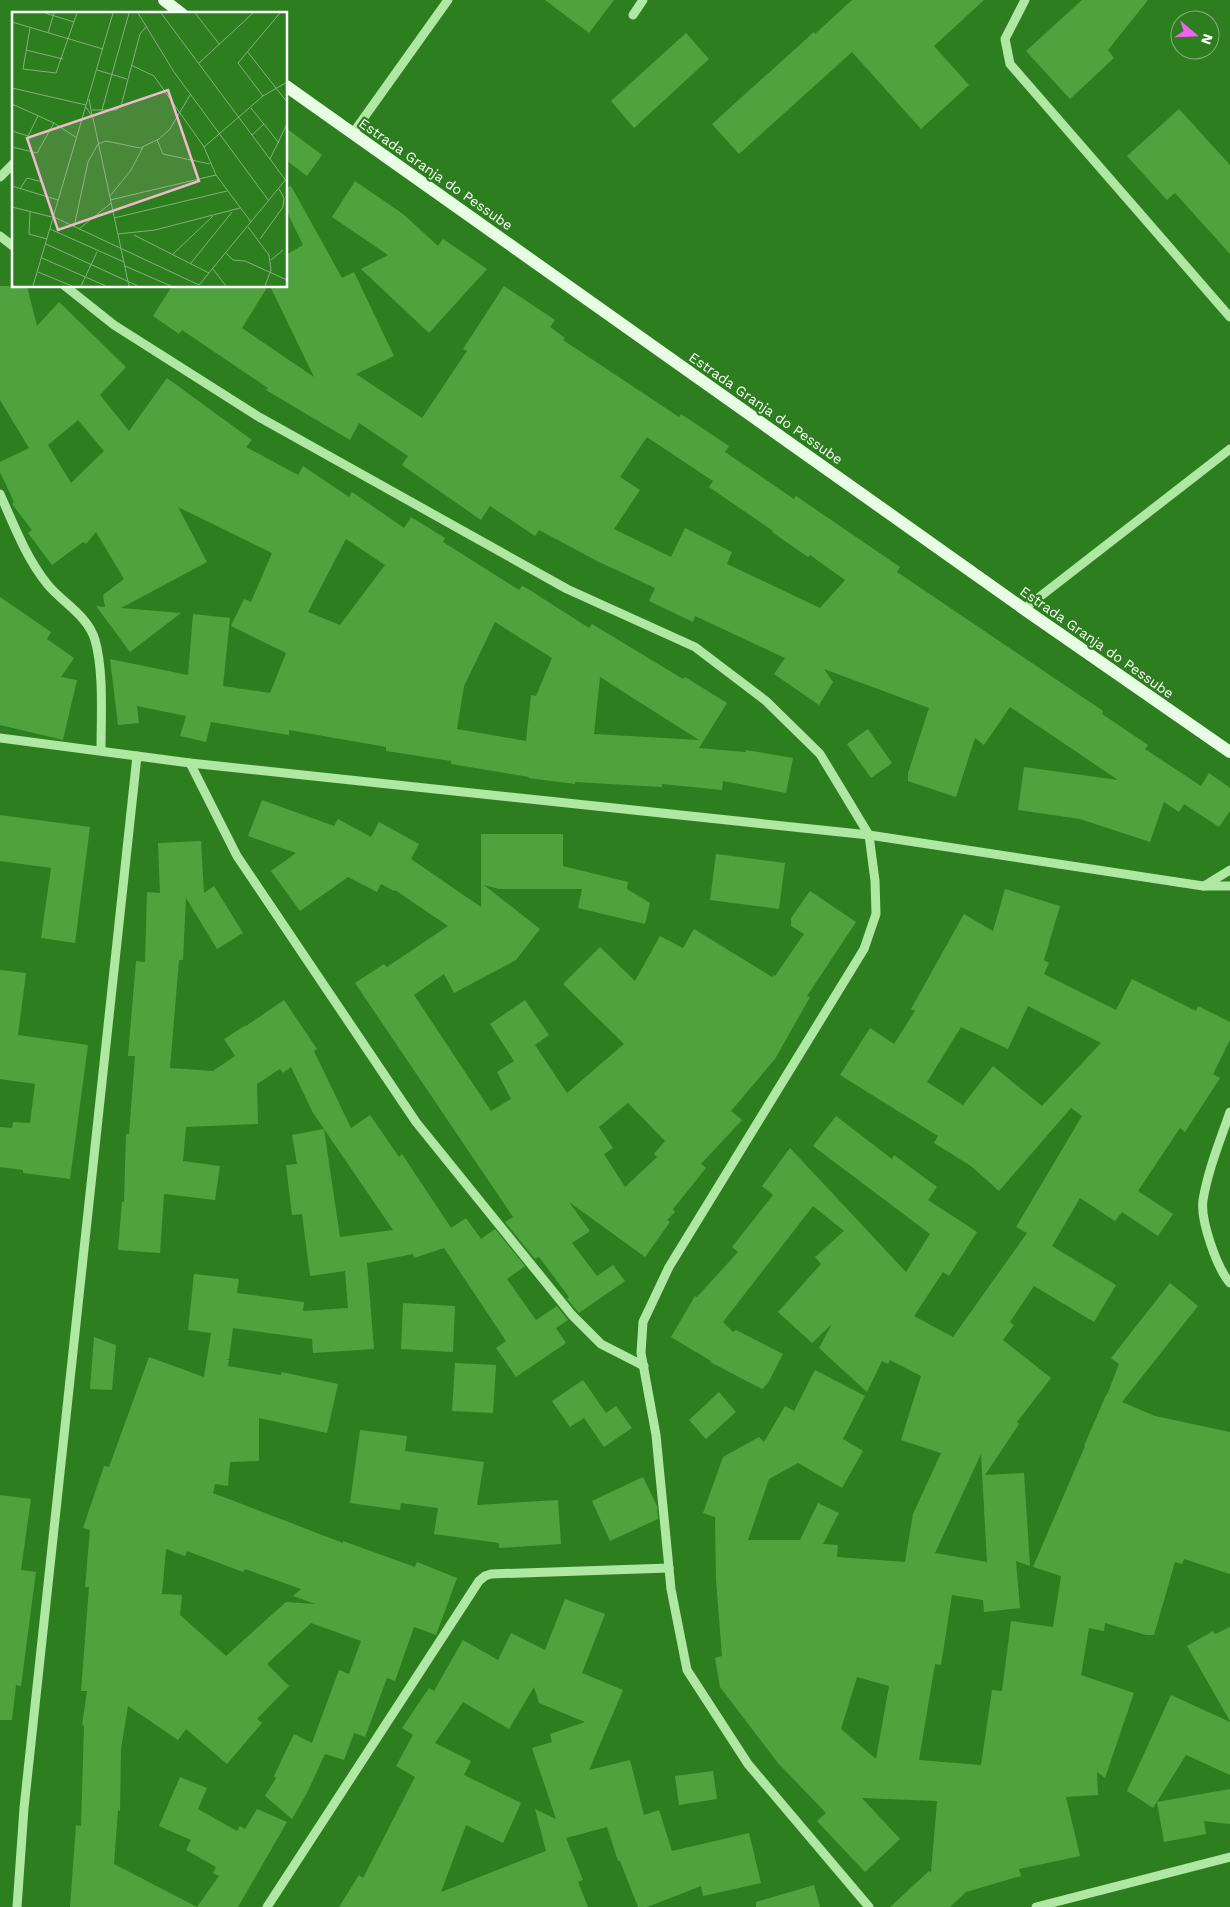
<svg xmlns="http://www.w3.org/2000/svg" width="1230" height="1907" viewBox="0 0 1230 1907" font-family="'Work Sans',sans-serif">
<rect width="100%" height="100%" fill="#2d7e1f"/>
<g fill="#4fa33f" fill-rule="evenodd">
<polygon points="545,0 614,0 589,33"/>
<polygon points="852,0 984,0 934,46 969,85 921,129 852,52 739,154 712,124 814,32 815,34"/>
<polygon points="1082,0 1148,0 1108,50 1114,58 1070,99 1026,51"/>
<polygon points="686,33 709,59 634,128 611,101"/>
<polygon points="1179,109 1230,165 1230,254 1175,193 1167,200 1127,156"/>
<polygon points="286,128 322,155 307,176 286,160"/>
<polygon points="355,181 403,214 438,246 443,239 487,269 429,333 361,269 388,255 332,217"/>
<path d="M291 186 342 278 354 272 394 356 356 374 422 418 467 351 463 349 504 286 555 320 550 327 565 338 563 340 679 417 681 414 729 446 725 452 794 499 796 496 900 567 897 572 1103 711 1102 714 1148 745 1145 749 1201 786 1209 773 1230 788V811L1219 827 1184 804 1179 812 1164 802 1150 842 1080 819 1018 810 1024 767 1118 780 1010 707 984 745 975 738 956 797 908 781V773L929 708 824 669 833 682 819 705 774 674 785 658 695 616 693 622 649 601 655 588 597 561 539 530 535 536 490 506 481 520 402 465 408 456 359 423 350 440 266 390 268 388 182 330 179 334 153 316 172 286H268L242 328 314 377 270 286H286V255L303 245 286 210V188ZM647 437 713 481 709 487 773 531 772 532 808 557 810 555 845 580 820 608 727 564 732 552 685 528 671 557 614 529 640 490 620 477Z"/>
<path d="M0 286H27L37 326 59 302 126 367 100 395 129 431 167 378 252 440 246 447 298 475 303 466 349 497 352 492 404 528 411 517 445 538 443 542 519 590 522 586 528 589 589 628 592 624 683 679 685 677 727 703 699 748 746 752V750L793 758 786 793 723 781 722 790 662 784V787L575 782V784L528 778 529 777 451 764V761L386 751V747L289 730V735L211 722 206 742 180 736 186 716 137 706 139 723 118 725 110 659 188 675 193 614 230 618 223 686 270 693 286 653 231 626 244 599 251 602 272 553 178 507 207 562 121 608 181 613 130 652 96 606 105 607 103 595 124 579 96 532 86 544 83 542 52 565 28 533 32 530 12 504 14 502 0 472V462L29 448 0 400ZM78 420 104 451 71 483 48 445ZM346 539 385 565 340 625 308 612ZM495 622 552 658 536 696 531 695 526 741 457 729 464 686ZM600 677 699 740 594 734Z"/>
<polygon points="0,597 51,632 47,639 74,658 61,677 77,680 63,740 0,725"/>
<polygon points="868,729 892,763 871,778 847,744"/>
<path d="M262 800 334 826 338 819 371 837 379 822 419 844 411 859 481 907V834H563V866L628 882 627 889 650 903 645 924 578 908 582 889H499L484 885 540 929 516 960 454 993 444 974 414 995 491 1111 511 1099 497 1072 514 1061 490 1024 525 1000 549 1035 535 1045 567 1093 624 1044 563 984 600 947 635 981 660 936 683 948 694 929 772 977 774 975 775 976 804 934 791 926V918L810 891 856 922 807 996 810 997 775 1059 731 1111 742 1120 701 1164 706 1168 673 1209 675 1212 667 1220 670 1222 645 1257 569 1202 590 1231 572 1243 597 1276 613 1265 625 1281 579 1313 567 1299 569 1297 539 1257 535 1259 505 1222 513 1217 355 983 384 964 387 967 448 926 395 890 394 891 381 884 377 892 348 877 300 911 271 871 296 853 248 836ZM628 1103 665 1141 654 1154 657 1157 625 1187 604 1154 613 1148 599 1127Z"/>
<polygon points="0,815 90,827 75,943 41,938 51,868 0,861"/>
<path d="M201 841 204 893 214 886 243 933 217 949 186 898 183 960H179L170 1068 213 1071 235 1056 224 1039 246 1025V1026L284 1000 317 1049 314 1051 351 1128 370 1115 399 1157 402 1154 451 1228 466 1218 481 1239 495 1229 525 1266 507 1279 536 1320 557 1306 568 1320 556 1328 566 1343 516 1377 496 1348 506 1341 444 1248 414 1258 413 1254 367 1263 374 1349 313 1353 312 1339 233 1328 229 1359H225L229 1360 228 1366 281 1375 282 1372 338 1384 327 1433 259 1418V1461L230 1462 228 1486 215 1484 213 1493 343 1543V1541L415 1567 417 1562 457 1578 436 1635 414 1627 395 1681 387 1678 365 1737 354 1733 344 1760 325 1754 307 1793 292 1819 265 1796 276 1778 274 1776 294 1734 312 1743 339 1670 349 1674 361 1641 311 1623 267 1664 289 1686 257 1719 262 1723 227 1764 186 1729 178 1740 128 1706 121 1749 120 1811 118 1810 114 1864 197 1907 219 1876 213 1873 216 1867 186 1850 191 1840 159 1826 180 1777 207 1788 198 1809 237 1831 240 1826 245 1829 257 1809 287 1822 238 1907H70L76 1825 81 1826 84 1726 82 1725 87 1691H81L89 1587H85L90 1530 83 1528 104 1466 109 1467 149 1357 204 1377 211 1333 188 1330 194 1274 239 1279 237 1293 304 1302 303 1311 348 1308 345 1271 310 1276 302 1214 292 1215 286 1165 297 1164 292 1135 324 1129 313 1113 291 1067 283 1073 280 1069 257 1084 258 1124 186 1127 183 1161 220 1166 215 1200 164 1194 160 1253 118 1250 122 1202H124L126 1134H129L135 1056H128L136 961 145 962 147 892 160 893 158 843ZM324 1129 393 1230 340 1237ZM166 1549 185 1556 187 1551 243 1572 245 1569 301 1589 293 1596 315 1604 286 1602 226 1656 180 1615 182 1595 162 1594Z"/>
<polygon points="716,854 785,863 779,909 710,900"/>
<path d="M1005 889 1060 906 1044 960 1049 963 1044 974 1116 1010 1132 979 1196 1011 1198 1006 1230 1022V1040L1213 1074 1220 1078 1185 1132 1180 1128 1138 1191 1173 1214 1158 1236 1122 1212 1115 1221 1080 1198 1052 1246 1116 1285 1094 1322 1034 1286 1010 1322 1014 1325 1003 1340 1051 1378 1017 1422 1019 1424 985 1475 1024 1473 1030 1566 1016 1561 1020 1608 984 1612 983 1600 952 1595 941 1665 935 1664 919 1760 981 1765 992 1690 1002 1691 1011 1621 1053 1627 1061 1576 1033 1567 1085 1446H1084L1106 1395H1107L1119 1364 1111 1358 1170 1283 1198 1306 1122 1402 1155 1416 1230 1432V1574L1184 1559 1182 1564 1175 1562 1154 1635H1146L1105 1623 1104 1631 1089 1628 1081 1675 1134 1693 1105 1778 1097 1772 1098 1795 1066 1797 1080 1856 1019 1869 1021 1876 966 1892 950 1907H890L929 1871 931 1873 937 1801 862 1798 900 1839 865 1872 817 1821 826 1813 778 1763 720 1687 715 1658 722 1656 716 1580 715 1517 703 1513 723 1457 759 1437 764 1442 785 1406 794 1411 815 1370 865 1396 843 1439 863 1451 842 1488 798 1463 769 1479 748 1540H800L818 1503 839 1513 823 1544 838 1545 837 1557 905 1562 913 1514 941 1453 901 1440 921 1376 890 1360 888 1364 882 1361 867 1392 819 1348 832 1324 812 1343 778 1312 821 1264 815 1257 844 1231 813 1206 723 1322 733 1332 736 1330 783 1354 768 1383 762 1389 710 1362 711 1361 671 1337 695 1296 697 1297 738 1252 732 1247 773 1195 762 1186 790 1148 906 1272 930 1234 813 1146 836 1116 892 1159 894 1155 937 1187 928 1200 977 1232 949 1276 943 1272 914 1316 953 1337 1027 1233 1016 1227 1082 1116 1071 1108 999 1191 971 1166 934 1143 938 1136 840 1075 870 1028 894 1044 915 1011 911 1009 964 914 993 931ZM1028 1006 1101 1043 1042 1106 993 1066 963 1105 927 1082 961 1027 1008 1049ZM981 1454 987 1562 935 1553ZM857 1677 889 1686 876 1759 841 1729Z"/>
<polygon points="0,970 26,973 18,1035 88,1045 70,1179 23,1173 23,1170 0,1167 0,1127 12,1128 13,1122 30,1123 35,1084 0,1079"/>
<polygon points="403,1303 455,1306 453,1352 401,1349"/>
<polygon points="94,1337 116,1345 112,1390 90,1389"/>
<polygon points="455,1363 496,1365 493,1413 452,1411"/>
<polygon points="583,1380 606,1413 616,1406 632,1428 604,1447 584,1418 570,1427 552,1401"/>
<polygon points="719,1392 736,1412 706,1439 689,1420"/>
<polygon points="360,1430 407,1436 405,1451 484,1462 477,1505 558,1500 561,1544 499,1548 499,1543 434,1534 438,1508 401,1503 400,1510 350,1503"/>
<polygon points="643,1477 657,1506 658,1519 610,1541 592,1501"/>
<polygon points="0,1495 31,1499 21,1570 36,1572 21,1686 16,1685 12,1720 0,1720"/>
<path d="M565 1599 605 1614 582 1673 623 1690 589 1770 630 1760 644 1815 659 1810 672 1851 749 1833 761 1883 703 1896 701 1886 647 1907H638L620 1861H618L607 1827 566 1838 583 1880 578 1882 588 1907H339L359 1875 363 1878 415 1777 396 1766 413 1735 402 1728 429 1688 434 1691 463 1640 498 1660 511 1633 545 1650ZM534 1687 539 1703 585 1722 550 1734 552 1742 532 1748 556 1819 535 1809 546 1851 441 1892 466 1825 503 1843 521 1803 464 1775 471 1761 435 1743 463 1702 509 1729Z"/>
<polygon points="1230,1627 1230,1721 1187,1646 1213,1631 1215,1634"/>
<polygon points="1171,1695 1230,1722 1230,1775 1186,1755 1153,1808 1127,1791"/>
<polygon points="713,1771 717,1799 679,1805 675,1776"/>
<polygon points="1230,1789 1230,1824 1204,1821 1206,1834 1164,1842 1157,1802"/>
<polygon points="814,1885 820,1907 756,1907 756,1902"/>
</g>
<g fill="none" stroke-linecap="round" stroke-linejoin="round">
<g stroke="#aee8a2" stroke-width="9">
<polyline points="1025,0 1005,39 1010,64 1230,317"/>
<polyline points="633,15 643,0"/>
<polyline points="353,133 448,0"/>
<polyline points="0,177 14,163"/>
<polyline points="0,236 14,247"/>
<polyline points="65,286 114,325 259,417 567,589 695,647 766,701 820,754 869,835 875,881 876,914 864,949 669,1267 643,1322 641,1353 656,1435 671,1589 687,1670 748,1764 869,1907"/>
<path d="M0 494C14 525 26 558 48 585 63 603 88 616 95 640 104 671 101 718 101 750"/>
<polyline points="1024,609 1230,449"/>
<polyline points="0,738 190,763 869,835 1203,886 1230,886"/>
<polyline points="190,763 237,856 416,1122 572,1315 601,1344 644,1366"/>
<polyline points="1204,886 1230,870"/>
<path d="M1230 1112C1220 1141 1208 1170 1203 1200 1200 1220 1217 1268 1230 1283"/>
<polyline points="17,1907 24,1808 137,756"/>
<polyline points="267,1907 479,1581 485,1576 491,1574 669,1568"/>
<polyline points="1036,1907 1230,1857"/>
</g>
<g stroke="#e7fde4" stroke-width="12">
<polyline points="164,0 182,14"/>
<polyline points="286,86 1024,609 1230,752"/>
</g>
</g>
<g text-anchor="middle" stroke-width="4.5" stroke-linejoin="round" paint-order="stroke">
<g font-size="14" fill="#fff" stroke="#2d7e1f">
<text transform="translate(436 174) rotate(35)" y="5">Estrada Granja do Pessube</text>
<text transform="translate(766 408) rotate(35)" y="5">Estrada Granja do Pessube</text>
<text transform="translate(1097 642) rotate(35)" y="5">Estrada Granja do Pessube</text>
</g>
</g>
<g transform="translate(12 12)">
<rect width="275" height="275" fill="#2d7e1f"/>
<path fill="none" stroke="#81b279" stroke-width="1" d="M33 1 62 10M126 1 162 60 257 189M149 1 275 170M183 1 208 33M0 10 91 37M18 16 11 57 44 61 65 1M36 21 42 1M14 38 51 47M235 39 275 90M187 51 241 1M119 53 142 64 192 135 204 163 239 210M85 58 115 67M0 76 74 93M251 84 226 51 268 1M77 87 80 103M0 92 42 111 65 126M74 95 81 106 117 274M239 96 267 131M80 98H104L109 94 128 22 135 14M90 98 117 1M0 119 16 124 26 104M240 123 252 112M145 128 151 142 198 152M0 135 25 141 42 111M192 135 251 84 275 70M258 147 275 112M0 174 46 188M8 177 15 166 31 170M98 184 119 158 131 135M98 188 204 163M0 195 40 205M18 200 17 222 35 227M42 205 187 273M102 206 215 179M62 215 76 150 86 132 94 129 128 136 147 127 158 117 178 83M236 215 257 243 259 258 253 274M38 217 112 250M67 217 99 191M106 222 143 218 228 196M122 223 197 261M248 227 271 195 272 186 267 177M34 232 126 274M214 241 221 248 233 249 275 268M161 242 201 204M30 246 94 274M259 248 271 238M179 251 220 200M113 254 159 274M201 257 214 274M26 260 60 274M187 273 275 166M21 274 101 1M69 274 85 240"/>
<path fill="#edbace" fill-opacity="0.15" stroke="#edbace" stroke-width="2.5" d="M156 78 187 169 46 218 15 126Z"/>
<rect width="275" height="275" fill="none" stroke="#fff" stroke-width="2.5"/>
</g>
<g transform="translate(1195 35) rotate(109)"><circle r="24" fill="#2d7e1f" stroke="#81b279"/>
<path d="M0-4L9 19L0 12L-9 19Z" fill="#f561f6"/>
<text y="-8" font-size="14" font-weight="bold" text-anchor="middle" fill="#ffffff">N</text>
</g>
</svg>
